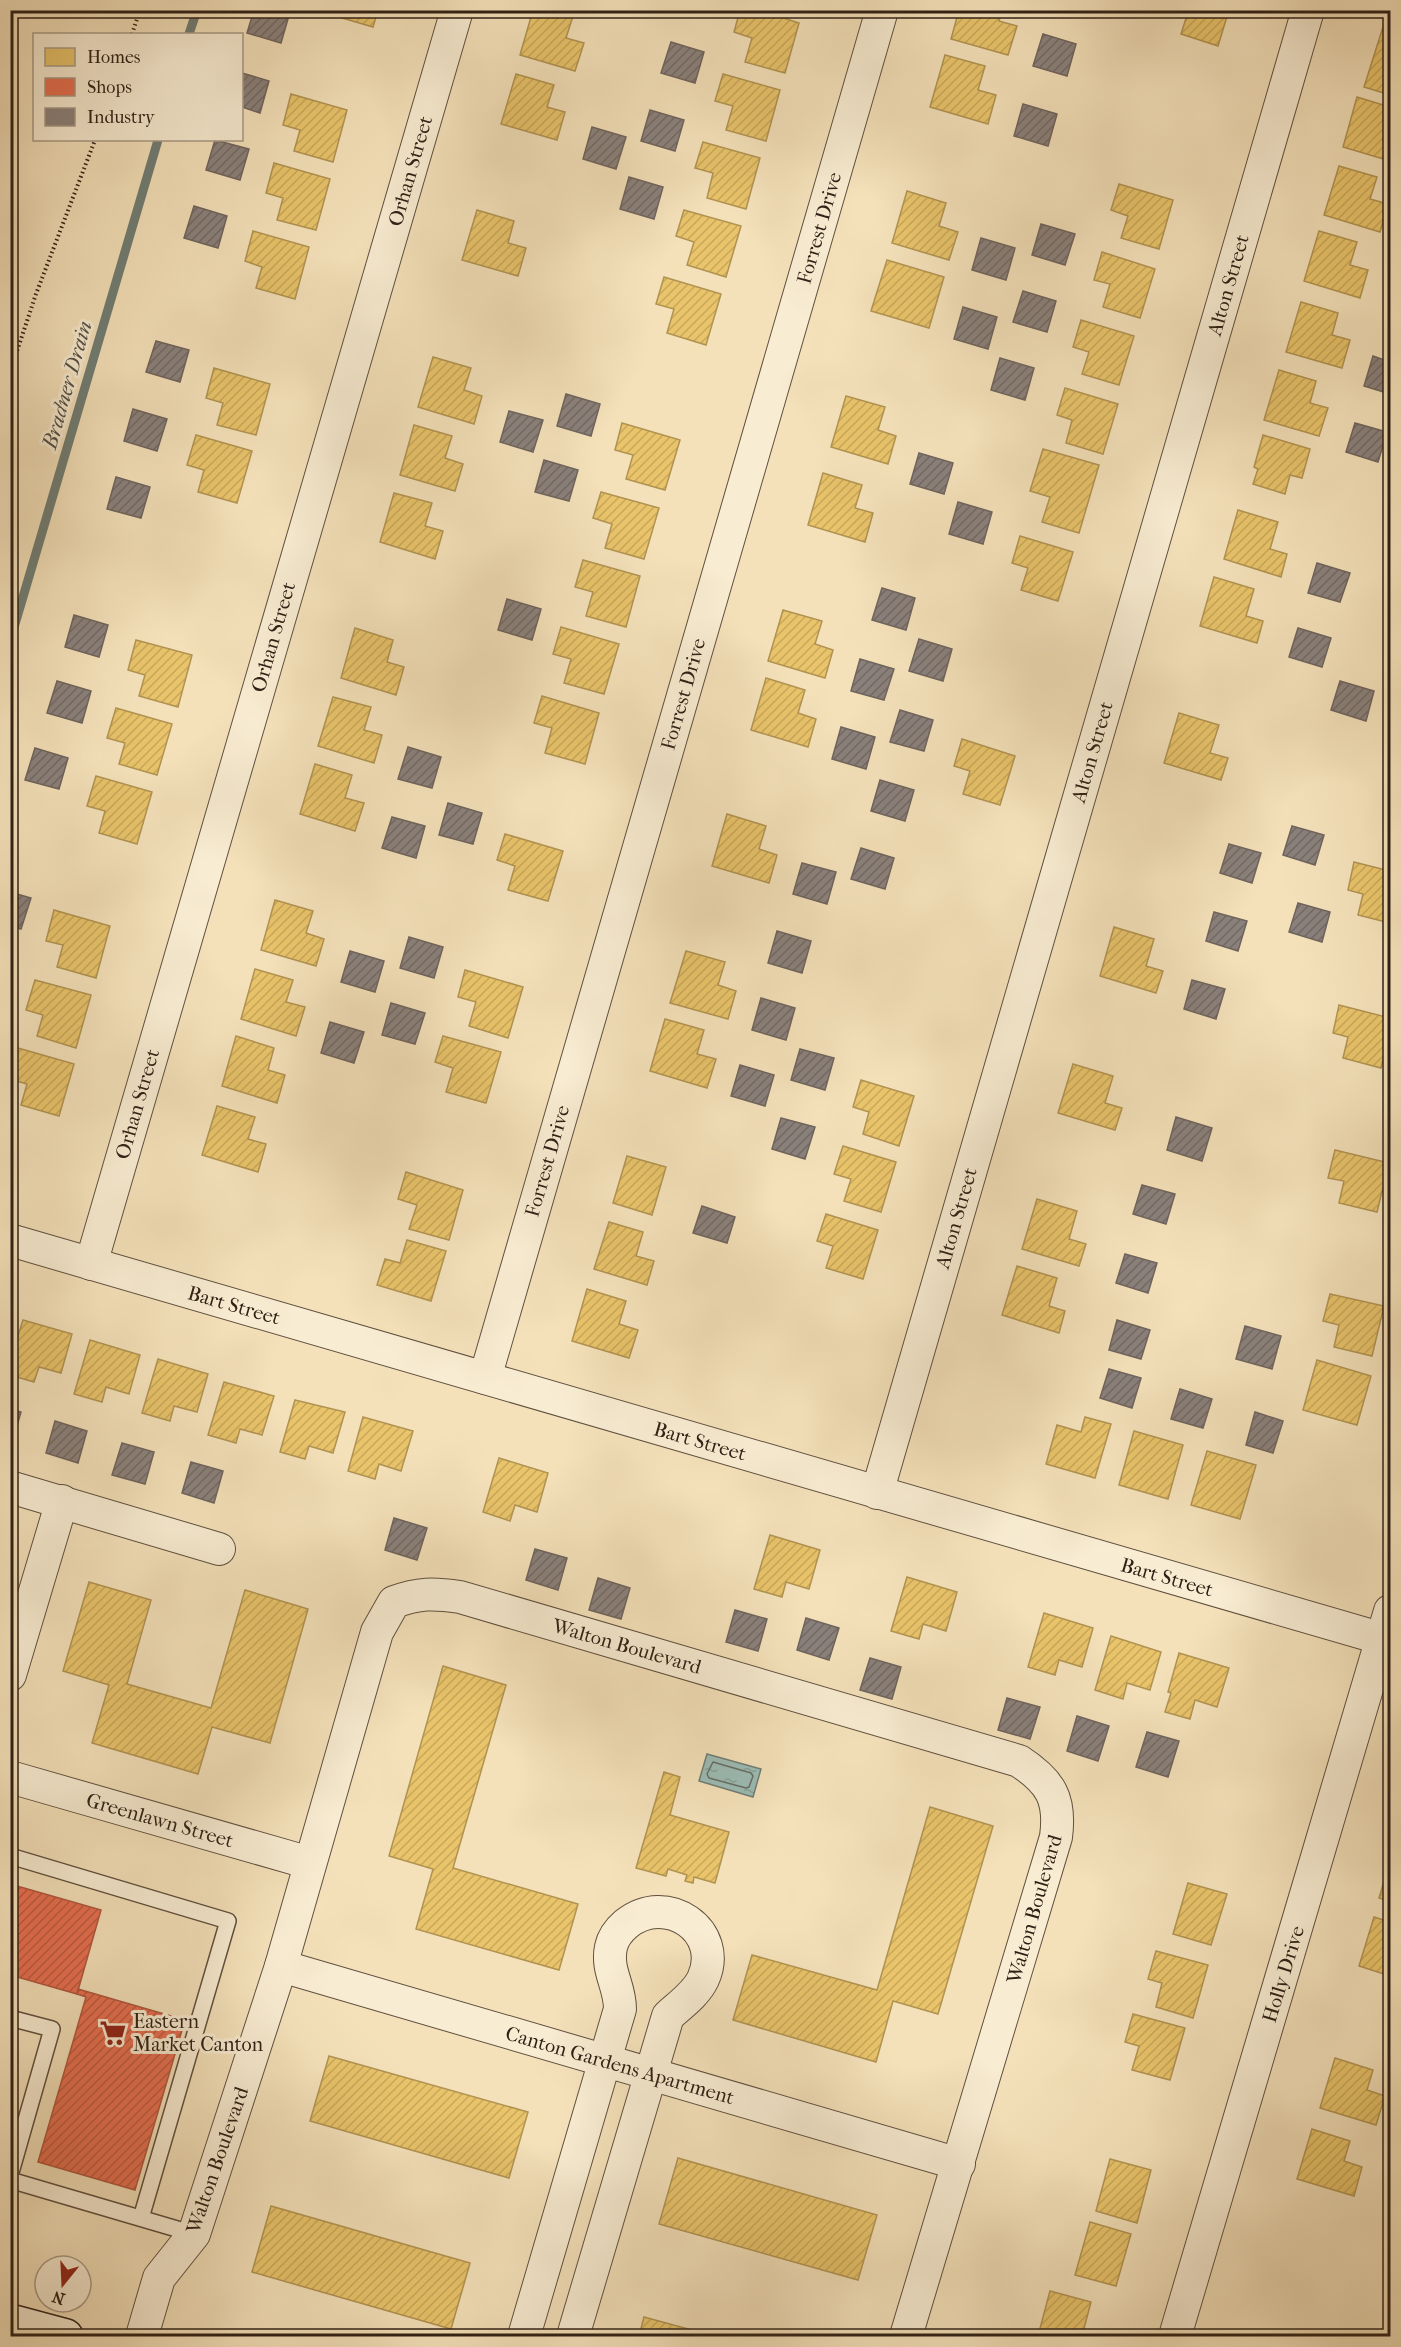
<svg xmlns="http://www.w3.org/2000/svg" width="1401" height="2347" viewBox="0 0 1401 2347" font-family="'IM FELL French Canon',serif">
<defs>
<pattern id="water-ripples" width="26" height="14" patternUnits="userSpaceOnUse" patternTransform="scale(1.5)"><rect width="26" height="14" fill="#9cbcb5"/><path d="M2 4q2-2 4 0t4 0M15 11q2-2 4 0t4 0" fill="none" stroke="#87a19b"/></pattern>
<pattern id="homes-hatch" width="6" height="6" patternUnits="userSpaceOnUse" patternTransform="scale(1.5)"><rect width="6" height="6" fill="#e9c46a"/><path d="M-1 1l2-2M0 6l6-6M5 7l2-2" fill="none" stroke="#c8a85b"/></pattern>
<pattern id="shops-hatch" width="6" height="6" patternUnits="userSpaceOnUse" patternTransform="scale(1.5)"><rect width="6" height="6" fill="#e76f51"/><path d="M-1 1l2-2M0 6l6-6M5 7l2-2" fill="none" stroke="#bc5b42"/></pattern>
<pattern id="industry-hatch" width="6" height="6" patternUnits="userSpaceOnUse" patternTransform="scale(1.5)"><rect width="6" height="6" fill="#8a817c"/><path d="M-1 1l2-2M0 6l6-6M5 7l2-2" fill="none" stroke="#716965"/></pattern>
</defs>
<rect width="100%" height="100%" fill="#f4e1ba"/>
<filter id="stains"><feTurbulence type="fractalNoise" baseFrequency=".00333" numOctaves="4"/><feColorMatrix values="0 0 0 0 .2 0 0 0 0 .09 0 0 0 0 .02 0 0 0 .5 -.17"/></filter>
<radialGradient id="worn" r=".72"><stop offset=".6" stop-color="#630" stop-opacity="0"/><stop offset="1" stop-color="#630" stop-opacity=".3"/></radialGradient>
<polygon fill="url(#water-ripples)" stroke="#707e75" stroke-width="1.5" points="707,1754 761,1769 753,1797 699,1781"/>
<g fill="url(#homes-hatch)" stroke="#b19351" stroke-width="1.5">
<polygon points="336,10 378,10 373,27 335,16"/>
<polygon points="533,10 555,10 573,16 566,38 584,43 575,71 520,55"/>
<polygon points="740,10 759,10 799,23 785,73 745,62 752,38 734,32"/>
<polygon points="959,10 1002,10 999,21 1017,26 1008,55 951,39"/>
<polygon points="1183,10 1229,10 1218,46 1181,34 1188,12"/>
<polygon points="1383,27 1390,29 1390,95 1364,87"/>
<polygon points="945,55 985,66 978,90 996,95 988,124 930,107"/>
<polygon points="516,74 554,85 547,107 565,112 557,140 501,124"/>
<polygon points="723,74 780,90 766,141 726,130 733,106 715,101"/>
<polygon points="291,94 347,110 333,162 294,151 300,130 283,125"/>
<polygon points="1357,97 1390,107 1388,130 1390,131 1390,161 1343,147"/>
<polygon points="703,142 760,158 746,209 707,198 713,173 695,168"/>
<polygon points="274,163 330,179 316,230 277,220 283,198 266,193"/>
<polygon points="1339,166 1377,177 1370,199 1388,204 1380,232 1324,215"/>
<polygon points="1119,184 1173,200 1159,249 1121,238 1128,216 1111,210"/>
<polygon points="907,191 946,203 939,226 958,232 949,260 892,243"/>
<polygon points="477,210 514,221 508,243 526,248 518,276 462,260"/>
<polygon points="684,210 741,226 726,277 687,265 694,242 676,236"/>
<polygon points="253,231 309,247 295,299 256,288 262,267 245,261"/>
<polygon points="1319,231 1357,242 1350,265 1368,270 1360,298 1304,281"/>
<polygon points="1102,252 1155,269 1140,318 1103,307 1110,284 1094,280"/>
<polygon points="887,260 944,277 929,328 871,311"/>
<polygon points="664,277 721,294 706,345 667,333 674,309 656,304"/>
<polygon points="1301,302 1338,313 1332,335 1350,340 1342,368 1286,352"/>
<polygon points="1081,320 1134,336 1119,385 1082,374 1089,352 1073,347"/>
<polygon points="433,357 471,368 464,390 482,396 474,424 418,407"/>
<polygon points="214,368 270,384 256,435 217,425 223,403 206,398"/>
<polygon points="1279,370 1316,381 1310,403 1328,408 1319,436 1264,420"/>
<polygon points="1065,388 1118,404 1103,454 1066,443 1072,420 1057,415"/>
<polygon points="846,396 885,407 878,430 896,436 888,464 831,447"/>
<polygon points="622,423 680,440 665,490 626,479 633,455 615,450"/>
<polygon points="414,425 452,436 445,458 463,464 455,491 400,475"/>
<polygon points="196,435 252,451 237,503 198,492 204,470 187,465"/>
<polygon points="1263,435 1310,449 1302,478 1290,475 1285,494 1253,484 1258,469 1254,467"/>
<polygon points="1043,449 1099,465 1079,533 1042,522 1050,497 1030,491"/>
<polygon points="823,473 862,485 855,508 873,513 865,542 808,525"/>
<polygon points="601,492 659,508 644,559 605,548 612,524 593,518"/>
<polygon points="394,493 432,503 425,526 443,531 435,559 380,542"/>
<polygon points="1238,510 1278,522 1270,549 1287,554 1281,577 1224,559"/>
<polygon points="1020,536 1073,552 1058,601 1021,590 1028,568 1012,563"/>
<polygon points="583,560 640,576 626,627 586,616 593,592 575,587"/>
<polygon points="1214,577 1254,589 1246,616 1263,621 1257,643 1200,626"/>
<polygon points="783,610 822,621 815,644 833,650 825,678 768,661"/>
<polygon points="561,627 619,644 604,694 564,683 571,659 553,654"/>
<polygon points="355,628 393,640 387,662 404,667 396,695 341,678"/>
<polygon points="136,640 192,655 178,707 139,696 145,675 128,670"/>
<polygon points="766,678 805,690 798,713 816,719 808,747 751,730"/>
<polygon points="542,696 599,713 585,764 545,753 552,728 534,723"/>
<polygon points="333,697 371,707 364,730 382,735 374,763 318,746"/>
<polygon points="116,708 172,724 157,775 119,764 125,743 107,738"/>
<polygon points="1179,713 1219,725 1210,753 1228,758 1221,780 1164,763"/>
<polygon points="962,739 1015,756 1000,805 963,794 970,771 954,766"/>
<polygon points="315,764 352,775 345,798 364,803 355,831 300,814"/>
<polygon points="96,776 152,792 137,844 99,833 105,811 87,806"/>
<polygon points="727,814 766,826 759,849 777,855 769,883 712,866"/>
<polygon points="505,834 563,851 548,901 508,890 515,866 497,860"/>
<polygon points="1354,862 1390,871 1390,923 1358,915 1363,894 1348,890"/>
<polygon points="275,900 313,911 306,933 324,939 316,966 261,950"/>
<polygon points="54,910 110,926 96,978 57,967 63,945 46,941"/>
<polygon points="1114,927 1154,939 1146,966 1163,971 1156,993 1100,976"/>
<polygon points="686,951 725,962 718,985 736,991 728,1019 670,1003"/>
<polygon points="255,969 293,980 286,1002 305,1007 296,1036 241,1019"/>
<polygon points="465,970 523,987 508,1038 469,1026 476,1002 458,997"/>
<polygon points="35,980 91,995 76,1048 37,1036 43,1015 26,1010"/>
<polygon points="1339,1005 1390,1018 1390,1029 1381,1068 1343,1058 1348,1037 1333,1033"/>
<polygon points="665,1019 704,1030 697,1054 716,1059 707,1088 650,1071"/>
<polygon points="236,1036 274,1048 268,1070 285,1075 277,1103 222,1086"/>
<polygon points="443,1036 501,1052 486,1103 446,1092 453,1068 435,1062"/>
<polygon points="18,1048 74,1064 59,1116 21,1105 27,1084 10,1079"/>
<polygon points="1073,1064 1113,1076 1105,1103 1122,1108 1115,1130 1058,1113"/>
<polygon points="861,1080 914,1096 899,1146 863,1134 869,1112 853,1107"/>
<polygon points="217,1106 255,1117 248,1139 266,1144 258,1172 202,1155"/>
<polygon points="843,1146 896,1162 881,1212 844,1201 851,1179 834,1174"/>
<polygon points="1335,1150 1389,1163 1377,1212 1339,1203 1344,1181 1328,1178"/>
<polygon points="627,1156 666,1167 652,1215 613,1203"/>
<polygon points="406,1172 463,1190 449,1240 409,1229 417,1205 398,1199"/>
<polygon points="1037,1199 1077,1211 1069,1239 1086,1244 1079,1266 1022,1249"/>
<polygon points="826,1214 878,1230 863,1279 826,1268 833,1246 817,1241"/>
<polygon points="609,1222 643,1232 636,1256 654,1261 647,1285 594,1269"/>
<polygon points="407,1240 446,1251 431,1301 377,1285 385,1259 400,1263"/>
<polygon points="1017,1266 1057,1278 1049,1306 1065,1311 1059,1333 1002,1315"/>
<polygon points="587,1289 626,1301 619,1324 638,1330 629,1358 572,1341"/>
<polygon points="1330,1294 1384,1306 1372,1356 1334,1347 1339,1325 1323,1321"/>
<polygon points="23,1320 72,1334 61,1373 39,1367 34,1382 10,1375 10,1361"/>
<polygon points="90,1340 140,1355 129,1394 106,1387 102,1402 74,1394"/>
<polygon points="158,1359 208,1374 197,1412 174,1406 170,1421 142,1413"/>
<polygon points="1317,1360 1371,1376 1357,1425 1303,1410"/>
<polygon points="224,1382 274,1396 262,1435 240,1429 236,1443 208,1435"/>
<polygon points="295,1400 345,1412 333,1453 309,1446 305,1459 280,1452"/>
<polygon points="363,1417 413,1431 401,1471 379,1464 375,1479 348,1471"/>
<polygon points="1085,1417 1111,1424 1095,1478 1046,1464 1057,1425 1081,1432"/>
<polygon points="1134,1431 1183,1445 1168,1499 1119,1485"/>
<polygon points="1207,1451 1256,1465 1240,1519 1191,1505"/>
<polygon points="499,1458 548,1473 537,1512 515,1505 510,1521 483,1512"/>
<polygon points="770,1535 820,1550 809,1589 786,1582 782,1597 754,1589"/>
<polygon points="907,1577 957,1592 946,1631 923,1624 919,1639 891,1631"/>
<polygon points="89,1582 151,1600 127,1684 211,1708 245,1590 308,1609 270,1743 212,1727 198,1774 92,1743 109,1685 63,1671"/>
<polygon points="1044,1613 1093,1628 1082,1667 1059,1660 1055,1675 1028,1667"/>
<polygon points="1111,1636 1161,1652 1150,1690 1127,1683 1123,1699 1095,1690"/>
<polygon points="1179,1653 1229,1668 1217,1707 1195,1700 1190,1719 1165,1712 1171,1693 1168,1692"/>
<polygon points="443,1666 506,1685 453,1868 578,1904 559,1970 416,1929 433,1869 389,1856"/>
<polygon points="664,1772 680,1777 670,1815 729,1832 715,1883 694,1877 693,1883 685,1881 687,1875 668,1869 666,1876 636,1868"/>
<polygon points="930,1807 993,1826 938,2014 893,2001 876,2062 733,2020 752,1955 877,1990"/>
<polygon points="1390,1861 1390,1901 1379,1898"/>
<polygon points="1188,1883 1227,1894 1211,1945 1173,1934"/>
<polygon points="1374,1917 1390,1922 1390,1976 1359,1966"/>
<polygon points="1156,1951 1208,1965 1193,2018 1156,2007 1162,1983 1148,1979"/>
<polygon points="1133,2014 1185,2028 1170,2080 1132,2070 1139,2046 1125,2042"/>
<polygon points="329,2056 528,2112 509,2178 310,2121"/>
<polygon points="1335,2058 1373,2070 1367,2090 1385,2096 1376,2125 1320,2108"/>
<polygon points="1312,2129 1350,2141 1344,2161 1362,2167 1354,2196 1297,2179"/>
<polygon points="678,2158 877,2215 858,2280 659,2224"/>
<polygon points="1110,2159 1151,2170 1137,2223 1096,2211"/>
<polygon points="271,2206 470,2263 451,2329 252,2272"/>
<polygon points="1090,2222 1131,2234 1116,2286 1075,2275"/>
<polygon points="1050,2291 1091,2302 1082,2336 1038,2336"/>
<polygon points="644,2317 714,2336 639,2336"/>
</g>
<g fill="url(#shops-hatch)" stroke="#b0573f" stroke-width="1.5">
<polygon points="10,1884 101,1910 77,1994 10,1975"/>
<polygon points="78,1989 185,2020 135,2190 38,2162 86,1997 77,1994"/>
</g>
<g fill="url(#industry-hatch)" stroke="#6f645d" stroke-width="1.5">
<polygon points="254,10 290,12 281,43 247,33"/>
<polygon points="1043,34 1076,44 1067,76 1033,66"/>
<polygon points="671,42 704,52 695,83 661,73"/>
<polygon points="242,73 269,81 260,113 242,107"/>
<polygon points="1023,104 1057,114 1048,146 1014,136"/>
<polygon points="650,110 684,120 675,151 641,141"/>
<polygon points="592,127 626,137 616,169 583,159"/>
<polygon points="215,140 249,149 240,180 206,170"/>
<polygon points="629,177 663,187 654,219 620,209"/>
<polygon points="194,206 227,216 218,248 184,238"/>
<polygon points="1041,224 1075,234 1065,265 1032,255"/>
<polygon points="981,238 1015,248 1006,280 972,270"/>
<polygon points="1023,291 1056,301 1047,332 1013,322"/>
<polygon points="963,307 997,317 988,349 954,339"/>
<polygon points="156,341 189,350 180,382 146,372"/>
<polygon points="1373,356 1390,362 1390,394 1364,386"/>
<polygon points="1000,358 1034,368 1025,400 991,390"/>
<polygon points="566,394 600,404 591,436 557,426"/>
<polygon points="133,409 167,419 157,451 124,441"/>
<polygon points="509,411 543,420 533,452 500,442"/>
<polygon points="1355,423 1387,432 1378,462 1346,452"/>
<polygon points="919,453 953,463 944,494 910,484"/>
<polygon points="544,460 578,470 569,501 535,492"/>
<polygon points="116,477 150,487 141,518 107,509"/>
<polygon points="958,502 992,512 983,544 949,534"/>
<polygon points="1317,563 1350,573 1340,602 1308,593"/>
<polygon points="882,588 915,598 906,630 872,620"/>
<polygon points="507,599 541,609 532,640 498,630"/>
<polygon points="74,615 108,625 99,657 65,647"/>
<polygon points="1298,628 1331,638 1322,667 1289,657"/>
<polygon points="919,639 952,649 943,681 909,671"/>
<polygon points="860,659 894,669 884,700 851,691"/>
<polygon points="57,681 91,691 82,723 47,713"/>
<polygon points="1340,681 1374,691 1366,721 1331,710"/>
<polygon points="900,710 933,720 924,751 890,742"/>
<polygon points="841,727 875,737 866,769 832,759"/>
<polygon points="408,747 441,757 432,788 398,779"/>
<polygon points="35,748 68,758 59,789 25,780"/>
<polygon points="880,780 914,790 905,821 871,811"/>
<polygon points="448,803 482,813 473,844 439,835"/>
<polygon points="392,817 425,826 416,858 382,848"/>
<polygon points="1292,826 1324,835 1315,865 1283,855"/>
<polygon points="1229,844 1261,853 1252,883 1220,873"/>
<polygon points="861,848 894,858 885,889 851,879"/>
<polygon points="802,863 836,872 827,904 793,894"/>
<polygon points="10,892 31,898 21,929 10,926"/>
<polygon points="1298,903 1330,912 1322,942 1289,932"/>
<polygon points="1214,912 1247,921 1238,951 1206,941"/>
<polygon points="777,931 811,941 802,973 768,963"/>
<polygon points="409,937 443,947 434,978 400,968"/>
<polygon points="350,951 384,961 375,992 341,982"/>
<polygon points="1192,980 1225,989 1216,1019 1184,1009"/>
<polygon points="761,998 795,1008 786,1040 752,1030"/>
<polygon points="391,1003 425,1013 415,1044 382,1035"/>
<polygon points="330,1022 364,1032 354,1063 321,1053"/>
<polygon points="800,1049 834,1058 825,1090 791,1080"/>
<polygon points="740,1065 774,1075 765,1106 731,1096"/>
<polygon points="1176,1117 1212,1128 1202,1161 1167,1150"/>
<polygon points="781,1118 815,1127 805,1159 772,1149"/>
<polygon points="1142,1185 1175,1194 1166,1224 1133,1214"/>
<polygon points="702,1206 735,1217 727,1243 693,1233"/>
<polygon points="1125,1254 1157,1263 1148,1293 1116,1283"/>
<polygon points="1117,1320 1150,1330 1141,1359 1109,1350"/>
<polygon points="1245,1326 1281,1336 1272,1369 1236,1359"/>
<polygon points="1109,1369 1141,1378 1132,1408 1100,1398"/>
<polygon points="1180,1389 1212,1399 1203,1428 1171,1419"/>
<polygon points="10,1409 21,1412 12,1443 10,1443"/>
<polygon points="1255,1412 1283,1421 1273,1453 1246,1445"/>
<polygon points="55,1421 87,1431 78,1463 46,1453"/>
<polygon points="122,1443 154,1452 145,1484 112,1475"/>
<polygon points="191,1462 223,1471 214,1503 182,1493"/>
<polygon points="394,1518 427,1528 417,1560 385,1550"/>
<polygon points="535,1549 567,1558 558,1590 526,1580"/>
<polygon points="598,1578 630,1588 621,1619 589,1610"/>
<polygon points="735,1610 767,1619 758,1651 726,1642"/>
<polygon points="806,1618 839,1628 829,1660 797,1650"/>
<polygon points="870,1658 901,1667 892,1699 860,1690"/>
<polygon points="1007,1698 1040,1707 1030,1739 998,1730"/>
<polygon points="1077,1716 1109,1726 1098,1761 1067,1751"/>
<polygon points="1147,1732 1179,1741 1168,1777 1136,1767"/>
</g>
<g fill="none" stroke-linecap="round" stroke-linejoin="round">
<polygon stroke="#666e66" stroke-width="1.5" points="713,1762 751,1773 753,1776 749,1787 746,1788 709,1778 707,1774"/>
<g stroke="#707e75" stroke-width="9">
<polyline points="189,34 197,10"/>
<polyline points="10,641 158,140"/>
</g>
<g stroke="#60503f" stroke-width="18">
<g id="lane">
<polyline points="10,1856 228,1921 141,2218"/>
<polyline points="10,2018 52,2029 10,2176"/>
<polyline points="10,2180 194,2234"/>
</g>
</g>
<g stroke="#60503f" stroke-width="34">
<g id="street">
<polyline points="10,1240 1390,1641"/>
<polyline points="91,1264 457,10"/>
<polyline points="485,1378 882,10"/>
<polyline points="10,1487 219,1549"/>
<polyline points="877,1493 1308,10"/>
<polyline points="10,1675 62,1501"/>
<polyline points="10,1777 310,1863"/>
<polyline points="281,1966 959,2164"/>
<path d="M142 2336 159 2278 194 2234 281 1966 377 1632 394 1602C419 1593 433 1593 460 1597L1019 1761C1051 1782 1061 1799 1056 1837L906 2336"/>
<path d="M524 2336 620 2009C620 1985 606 1971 611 1947 613 1938 619 1930 626 1924 666 1891 725 1931 703 1979 696 1994 680 2005 668 2016L573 2336"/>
<polyline points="1175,2336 1390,1611"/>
</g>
</g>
<g stroke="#2f2016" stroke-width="36">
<polyline id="secondary" points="10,2321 66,2336"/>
</g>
<g stroke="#2f2016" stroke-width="4" stroke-dasharray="1.5 3" stroke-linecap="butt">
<polyline points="132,34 140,10"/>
<polyline points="10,372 36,294 95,140"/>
</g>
<use href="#lane" stroke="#f8ecd2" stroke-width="15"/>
<use href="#street" stroke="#f8ecd2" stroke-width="32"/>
<use href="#secondary" stroke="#f8ecd2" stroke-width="33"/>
</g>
<defs>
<g id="supermarket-bare" transform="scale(2.07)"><path d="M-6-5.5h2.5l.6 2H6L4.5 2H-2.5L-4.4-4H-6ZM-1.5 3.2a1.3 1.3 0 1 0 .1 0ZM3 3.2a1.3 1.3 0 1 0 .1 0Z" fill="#8f2418" stroke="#f8ecd2" stroke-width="2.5" paint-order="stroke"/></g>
</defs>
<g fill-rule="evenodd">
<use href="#supermarket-bare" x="113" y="2033"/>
</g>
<g text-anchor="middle" stroke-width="6" stroke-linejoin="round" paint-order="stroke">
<g font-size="20" fill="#2f2016" stroke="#f8ecd2">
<text transform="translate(410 171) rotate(-74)" y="7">Orhan Street</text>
<text transform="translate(819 228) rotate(-74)" y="7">Forrest Drive</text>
<text transform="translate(1228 285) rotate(-74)" y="7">Alton Street</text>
<text transform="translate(273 637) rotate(-74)" y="7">Orhan Street</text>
<text transform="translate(683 694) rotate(-74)" y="7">Forrest Drive</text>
<text transform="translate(1092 752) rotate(-74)" y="7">Alton Street</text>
<text transform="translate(137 1104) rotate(-74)" y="7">Orhan Street</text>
<text transform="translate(547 1161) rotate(-74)" y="7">Forrest Drive</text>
<text transform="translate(956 1218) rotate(-74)" y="7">Alton Street</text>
<text transform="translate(234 1305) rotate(16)" y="7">Bart Street</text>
<text transform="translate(700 1441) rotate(16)" y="7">Bart Street</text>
<text transform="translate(1167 1577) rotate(16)" y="7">Bart Street</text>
<text transform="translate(627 1646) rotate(16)" y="7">Walton Boulevard</text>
<text transform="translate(160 1820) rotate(16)" y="7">Greenlawn Street</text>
<text transform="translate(1034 1909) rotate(-74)" y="7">Walton Boulevard</text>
<text transform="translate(1283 1974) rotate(-73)" y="7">Holly Drive</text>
<text transform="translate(620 2065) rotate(16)" y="7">Canton Gardens Apartment</text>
<text transform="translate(217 2160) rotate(-71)" y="7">Walton Boulevard</text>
</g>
<g font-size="20" fill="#2f2016" stroke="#f8ecd2" text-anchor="start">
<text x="133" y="2028">Eastern<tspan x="133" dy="23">Market Canton</tspan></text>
</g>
<g font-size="21" font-style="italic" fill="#504f46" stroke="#f8ecd2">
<text transform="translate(67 385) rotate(-74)" y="7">Bradner Drain</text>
</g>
</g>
<rect width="1401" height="2347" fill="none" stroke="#f4e1ba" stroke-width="36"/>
<rect x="12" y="12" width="1377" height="2323" fill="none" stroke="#2f2016" stroke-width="3"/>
<rect x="18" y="18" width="1365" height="2311" fill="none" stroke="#2f2016" stroke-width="1.5"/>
<rect x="33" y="33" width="210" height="108" fill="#f8ecd2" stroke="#a89a87" stroke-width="1.5"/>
<rect x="45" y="48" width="30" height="18" fill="#e9c46a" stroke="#a89a87" stroke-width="1.5"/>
<text x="87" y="63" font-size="18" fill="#2f2016">Homes</text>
<rect x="45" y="78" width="30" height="18" fill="#e76f51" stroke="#a89a87" stroke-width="1.5"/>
<text x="87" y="93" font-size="18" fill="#2f2016">Shops</text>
<rect x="45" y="108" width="30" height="18" fill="#8a817c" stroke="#a89a87" stroke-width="1.5"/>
<text x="87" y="123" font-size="18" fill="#2f2016">Industry</text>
<g transform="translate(63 2284) rotate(198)"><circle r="28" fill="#f8ecd2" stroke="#a89a87" stroke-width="1.5"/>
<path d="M0-4.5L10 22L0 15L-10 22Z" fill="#8f2418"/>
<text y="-9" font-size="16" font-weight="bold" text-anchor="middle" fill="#2f2016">N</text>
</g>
<rect width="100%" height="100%" filter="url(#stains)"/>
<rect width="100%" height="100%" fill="url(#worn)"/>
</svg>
